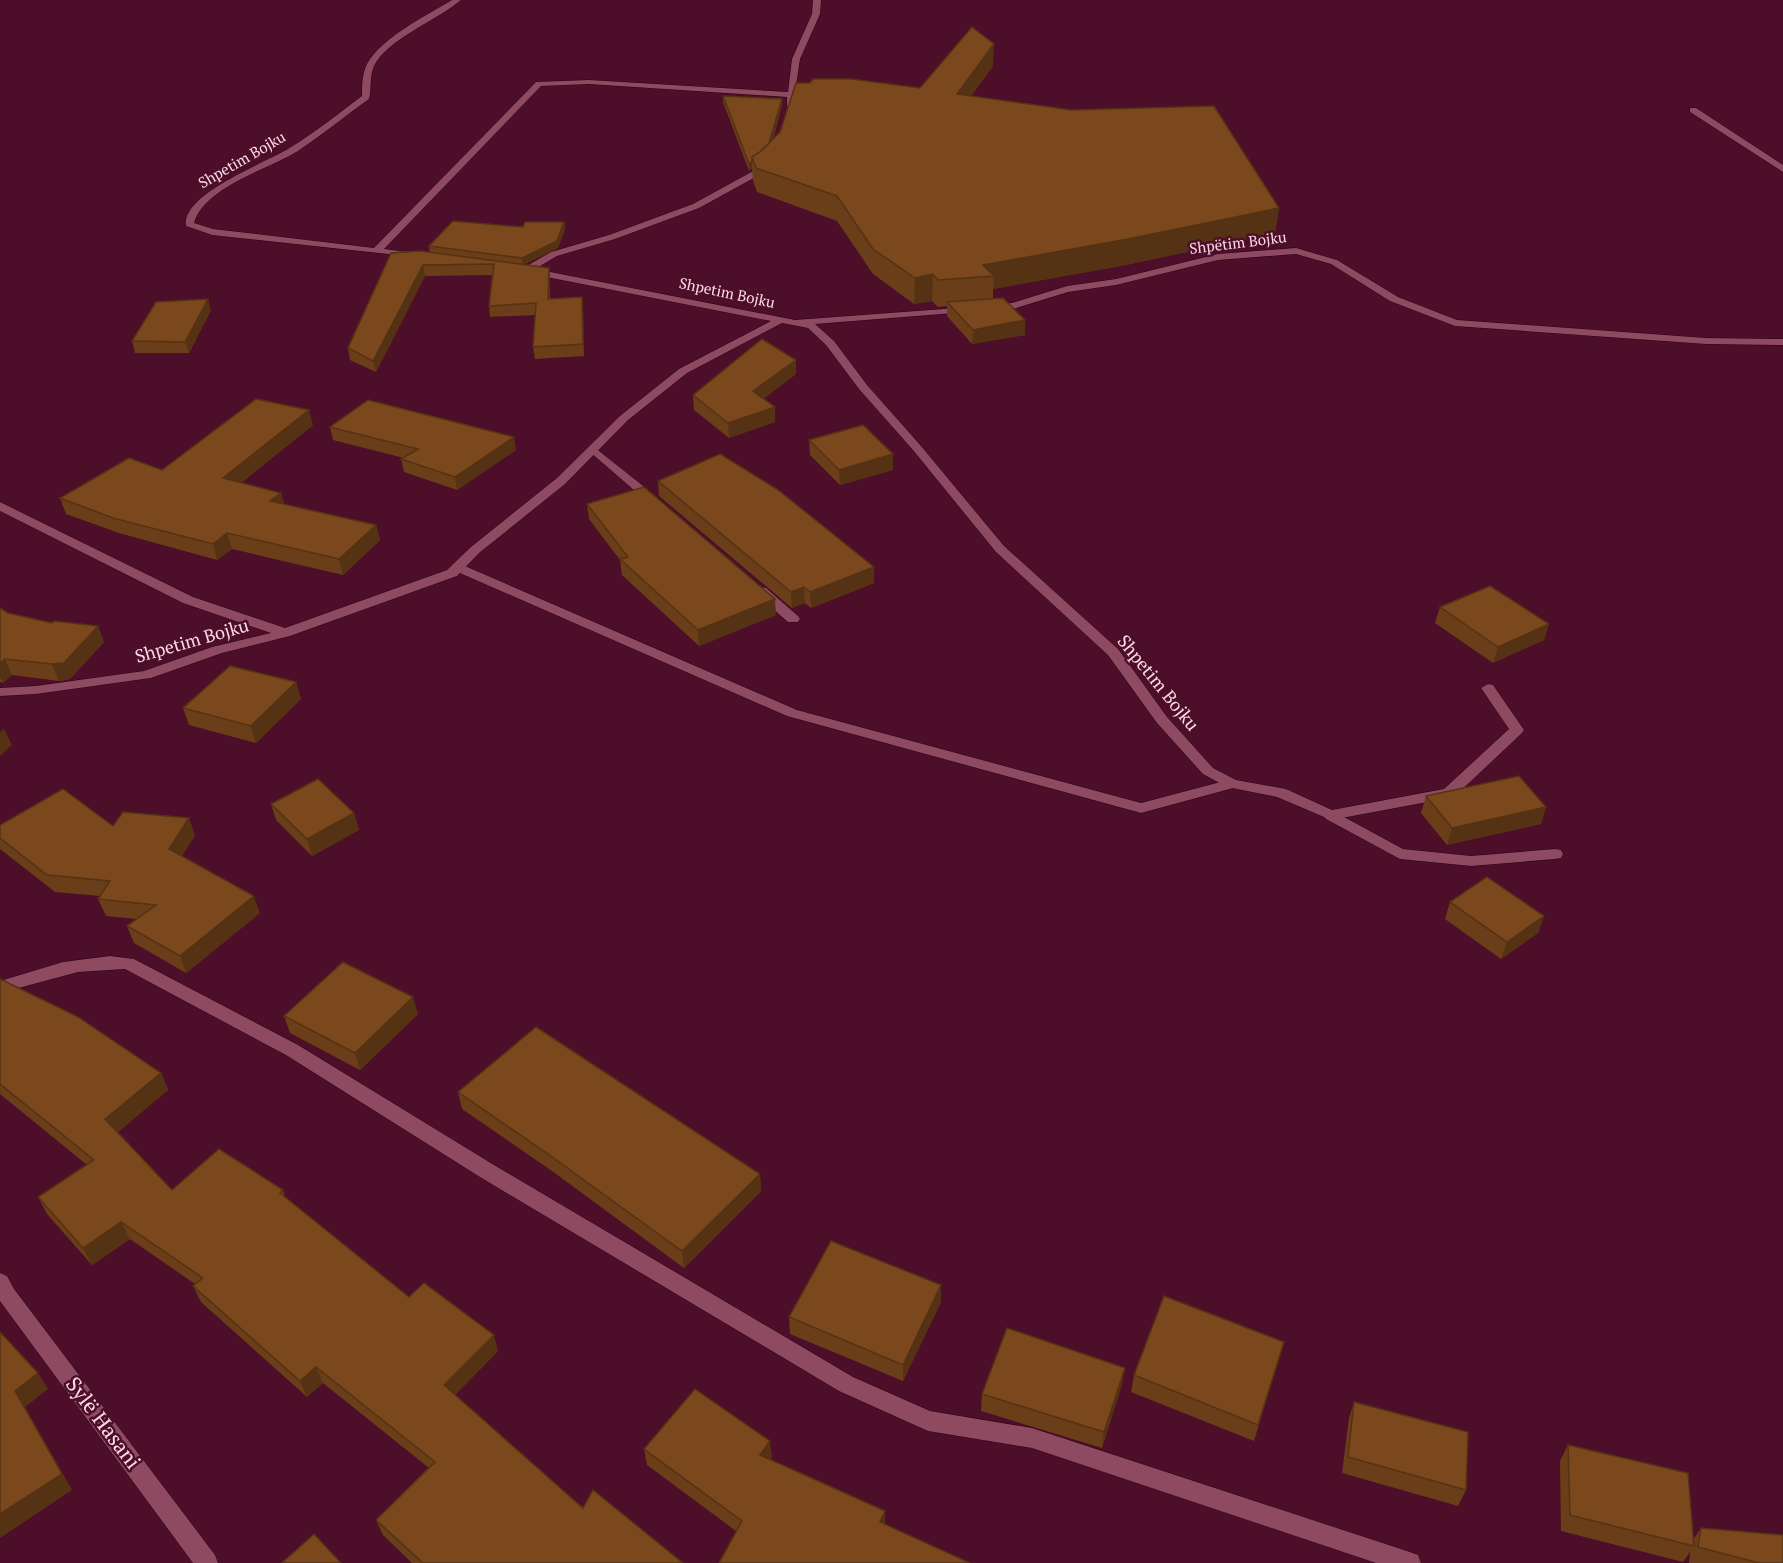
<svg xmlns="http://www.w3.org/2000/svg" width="1783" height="1563" viewBox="0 0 1783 1563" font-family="'PT Serif',serif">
<rect width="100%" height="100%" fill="#4d0e29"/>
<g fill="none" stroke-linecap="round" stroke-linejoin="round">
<g stroke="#2b0012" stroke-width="1">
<g id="lane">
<polygon points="1690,108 1696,108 1783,165 1783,172 1690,112"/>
<polygon points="594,447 657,497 657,503 649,503 590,452 588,450"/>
<polygon points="458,563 797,710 1141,803 1232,779 1240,784 1237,787 1141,813 787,716 453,570 452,567"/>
<polygon points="761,587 766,588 798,616 800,619 798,622 788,622 756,594 754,591 756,588"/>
<polygon points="1331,810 1403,849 1471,856 1555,849 1561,850 1563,854 1561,858 1555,859 1471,866 1400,859 1326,819 1323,815"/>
</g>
</g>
<g stroke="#2b0012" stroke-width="1">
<g id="street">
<path d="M452 0H461C439 19 386 40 374 66 369 77 372 88 369 99 345 116 322 135 298 151 269 169 204 187 194 223L213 229 374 248 536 82 589 80 788 92 792 59 812 14 813 0H821L820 14 800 59 793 106H787V97L589 84 541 86 384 249 416 253V257L212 235 186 226C180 194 268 162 291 147 316 132 339 113 362 96 362 86 362 74 367 64 381 38 427 15 452 0Z"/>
<polygon points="765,159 772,161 761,174 699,208 615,239 557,256 535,269 795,320 971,307 971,311 967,312 815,324 834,341 867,385 921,446 1004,546 1118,649 1167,717 1213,768 1236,780 1286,789 1332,810 1444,789 1509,729 1481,688 1488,684 1493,685 1522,727 1524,730 1522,733 1454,797 1331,820 1277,797 1227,787 1203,774 1157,723 1108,655 996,552 913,450 859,389 826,345 808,328 782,323 687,373 628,420 565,484 479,553 457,576 290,636 222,653 151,678 36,694 0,696 0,688 36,686 144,671 212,647 271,633 183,603 0,511 0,502 193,597 285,628 447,570 471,547 557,478 620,416 679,369 771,321 526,273 523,272 523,268 551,252 609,235 693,204 755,170"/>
<polygon points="1296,248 1337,260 1398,297 1457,320 1706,338 1783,339 1783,345 1706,344 1455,326 1390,301 1331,264 1296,254 1218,260 1116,285 1068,292 1013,309 991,310 986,307 991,304 1012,303 1067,286 1116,279 1218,254"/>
<polygon points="110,956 134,959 298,1045 494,1165 853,1377 930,1411 1032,1428 1410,1552 1418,1555 1421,1563 1376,1563 1032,1448 928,1431 839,1391 480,1177 286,1055 125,969 78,972 0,993 0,981 63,962"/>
<polygon points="0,1273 7,1276 14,1289 215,1555 218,1563 193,1563 0,1301"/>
</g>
</g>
<use href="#lane" fill="#8d4a61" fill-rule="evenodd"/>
<use href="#street" fill="#8d4a61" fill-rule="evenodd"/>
</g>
<g fill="#693e18">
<polygon points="993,66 971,96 1279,208 1275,233 1126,265 993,289 993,299 1025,320 1025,335 972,344 947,316 947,306 938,307 932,301 914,304 873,274 837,221 757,192 753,181 752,168 749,171 723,102 723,96 782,105 773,140 920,88"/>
<polygon points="564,222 565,229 558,248 523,265 550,279 550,299 582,297 583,308 584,356 535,359 533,347 535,315 490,317 489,306 492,275 425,276 376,372 350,360 348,348 430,253 429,246 523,227"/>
<polygon points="211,310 189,353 135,353 132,341"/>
<polygon points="796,374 763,399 775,422 729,438 694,410 693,395"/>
<polygon points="313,425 241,483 281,493 284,504 376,525 380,540 343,575 232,549 217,560 119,533 66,514 60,498 162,470"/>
<polygon points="330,427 516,450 457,490 404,472 401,459 404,458 333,440"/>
<polygon points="809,440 893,470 840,485 810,455"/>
<polygon points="658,481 874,583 811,608 805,603 792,608 659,496"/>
<polygon points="587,504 776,615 699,646 622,575 620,560 589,519"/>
<polygon points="1440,607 1549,624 1544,640 1493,663 1435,623"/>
<polygon points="0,608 8,613 104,642 70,679 59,681 12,675 3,683 0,682"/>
<polygon points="296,682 301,699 256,743 189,725 183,708"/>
<polygon points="1426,796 1546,807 1541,824 1447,845 1421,813"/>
<polygon points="271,804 354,813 359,830 312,856 276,820"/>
<polygon points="0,825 113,826 195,835 182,856 260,913 186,973 134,943 127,926 136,919 106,916 98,899 100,896 55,892 0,849"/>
<polygon points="1450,902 1544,916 1538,933 1501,959 1445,919"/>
<polygon points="0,979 161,1073 168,1090 118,1132 172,1190 283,1190 285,1197 409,1297 498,1351 455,1395 583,1508 683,1563 412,1563 383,1535 376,1520 429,1468 323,1383 307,1397 201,1302 193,1286 195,1284 130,1239 92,1265 47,1214 38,1197 87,1165 0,1094"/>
<polygon points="418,1014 360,1070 290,1033 284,1016"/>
<polygon points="458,1092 760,1174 761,1191 684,1268 552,1171 462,1109"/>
<polygon points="941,1285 941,1302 903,1381 790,1334 789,1317"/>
<polygon points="1284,1342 1254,1441 1131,1392 1134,1375"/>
<polygon points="1122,1384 1102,1448 981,1411 982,1394"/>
<polygon points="1354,1402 1466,1490 1458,1506 1342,1473 1349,1418"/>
<polygon points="1568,1445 1693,1540 1701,1528 1783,1563 1689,1563 1690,1552 1683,1562 1561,1531 1560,1461"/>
<polygon points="644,1449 772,1457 770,1459 885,1511 885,1524 736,1531 647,1465"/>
</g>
<g fill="#553214">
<polygon points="994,44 993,66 956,117 957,94"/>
<polygon points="782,99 782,105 769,152 755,165"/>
<polygon points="752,161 752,168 749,171 749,164"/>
<polygon points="1279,208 1275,233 1126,265 993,289 994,276 983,265"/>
<polygon points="564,222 565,229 558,248 523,265 522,258"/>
<polygon points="423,265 425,276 376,372 373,361"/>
<polygon points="549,268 550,279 549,310 548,299"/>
<polygon points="933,274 932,301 914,304 915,278"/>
<polygon points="582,297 583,308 584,356 583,344"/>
<polygon points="208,299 211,310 189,353 185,342"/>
<polygon points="1025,320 1025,335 972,344 973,330"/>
<polygon points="796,360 796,374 753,406 753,391"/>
<polygon points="775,407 775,422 729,438 728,423"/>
<polygon points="309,410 313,425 228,493 223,478"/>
<polygon points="514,437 516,450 457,490 455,477"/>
<polygon points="893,454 893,470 840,485 839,470"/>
<polygon points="281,493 285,509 270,501"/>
<polygon points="376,525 380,540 343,575 339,559"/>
<polygon points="227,533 232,549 217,560 213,544"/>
<polygon points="874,567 874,583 811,608 810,592"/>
<polygon points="804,587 805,603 792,608 791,592"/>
<polygon points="775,599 776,615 699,646 698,630"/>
<polygon points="1549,624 1544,640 1493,663 1498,647"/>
<polygon points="98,626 104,642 70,679 59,681 52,664"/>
<polygon points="5,659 12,675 3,683 0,677 0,663"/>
<polygon points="296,682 301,699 256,743 251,726"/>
<polygon points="4,729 12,745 0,756 0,732"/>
<polygon points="1546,807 1541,824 1447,845 1452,828"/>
<polygon points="354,813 359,830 312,856 307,839"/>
<polygon points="189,818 195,835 175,866 169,849"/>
<polygon points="254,896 260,913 186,973 180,956"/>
<polygon points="1544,916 1538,933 1501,959 1507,942"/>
<polygon points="413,997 418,1014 360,1070 355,1053"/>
<polygon points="161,1073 168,1090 113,1136 105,1119"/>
<polygon points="760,1174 761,1191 684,1268 682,1251"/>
<polygon points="121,1222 130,1239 92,1265 83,1248"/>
<polygon points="941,1285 941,1302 903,1381 903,1365"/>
<polygon points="494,1335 498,1351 449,1401 444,1385"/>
<polygon points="316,1367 323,1383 307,1397 300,1381"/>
<polygon points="1125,1368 1122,1384 1102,1448 1104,1432"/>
<polygon points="38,1373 48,1389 25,1407 72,1490 0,1538 0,1514 15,1391"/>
<polygon points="770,1441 772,1457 761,1471 760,1455"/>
<polygon points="885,1511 885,1527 880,1522"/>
</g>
<g fill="#7a481c" stroke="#553214" stroke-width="1.5">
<polygon points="972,27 994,44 957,94 1071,110 1214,106 1279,208 1128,239 983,265 994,276 938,280 933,274 915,278 873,249 837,196 756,168 752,157 761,151 780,132 796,83 810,83 813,79 851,79 920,88"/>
<polygon points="723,96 782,99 769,143 761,151 752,157 752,161 749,164"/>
<polygon points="453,221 523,227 525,222 564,222 557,241 522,258 429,246"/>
<polygon points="420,251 549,268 548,299 582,297 583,344 533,347 536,303 489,306 494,264 423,265 373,361 348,348 391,253"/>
<polygon points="1003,298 1025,320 973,330 947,302"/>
<polygon points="208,299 185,342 132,341 156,302"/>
<polygon points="762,339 796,360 753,391 775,407 728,423 693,395"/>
<polygon points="256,399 309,410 223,478 281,493 270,501 376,525 339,559 227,533 213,544 113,518 60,498 129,458 162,470"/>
<polygon points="368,400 514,437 455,477 401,459 418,449 330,427"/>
<polygon points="863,425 893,454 839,470 809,440"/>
<polygon points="720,454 777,489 874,567 810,592 804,587 791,592 658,481"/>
<polygon points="644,487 775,599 698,630 620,559 628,557 587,504"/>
<polygon points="1490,586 1549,624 1498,647 1440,607"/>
<polygon points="0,608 8,613 52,623 54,621 98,626 64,663 52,664 5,659 0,663"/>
<polygon points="230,666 296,682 251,726 183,708"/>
<polygon points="1519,776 1546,807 1452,828 1426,796"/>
<polygon points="318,779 354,813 307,839 271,804"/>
<polygon points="63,789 113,826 123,812 189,818 169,849 254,896 180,956 127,926 156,905 98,899 110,881 47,875 0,838 0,825"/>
<polygon points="1487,877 1544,916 1507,942 1450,902"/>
<polygon points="343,962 413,997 355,1053 284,1016"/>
<polygon points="0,979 78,1017 161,1073 105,1119 172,1190 219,1149 283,1190 280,1193 409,1297 424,1283 494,1335 444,1385 583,1508 593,1490 683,1563 423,1563 376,1520 435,1462 316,1367 300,1381 193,1286 203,1278 121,1222 83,1248 38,1197 94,1160 0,1084"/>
<polygon points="536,1027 760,1174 682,1251 548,1154 458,1092"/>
<polygon points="831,1241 941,1285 903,1365 789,1317"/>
<polygon points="1164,1296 1284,1342 1258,1425 1134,1375"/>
<polygon points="1007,1328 1125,1368 1104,1432 982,1394"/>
<polygon points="0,1332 38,1373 15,1391 62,1474 0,1514"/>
<polygon points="695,1389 770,1441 760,1455 885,1511 880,1522 970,1563 719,1563 742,1521 644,1449"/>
<polygon points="1354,1402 1468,1432 1466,1490 1348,1457"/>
<polygon points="1568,1445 1688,1473 1694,1546 1570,1515"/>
<polygon points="1701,1528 1783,1535 1783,1563 1757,1563 1759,1563 1698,1547"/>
<polygon points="314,1534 341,1563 282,1563"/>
</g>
<g text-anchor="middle" stroke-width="5" stroke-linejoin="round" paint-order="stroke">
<g font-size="15" fill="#fbdae3" stroke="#4d0e29">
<text transform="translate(242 160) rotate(-30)" y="5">Shpetim Bojku</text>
<text transform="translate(1238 243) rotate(-7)" y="5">Shpëtim Bojku</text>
<text transform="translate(727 293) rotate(12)" y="5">Shpetim Bojku</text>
</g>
<g font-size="18" fill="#fbdae3" stroke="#4d0e29">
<text transform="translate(192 641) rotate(-16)" y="6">Shpetim Bojku</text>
<text transform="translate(1158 683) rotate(51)" y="6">Shpetim Bojku</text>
</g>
<g font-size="21" fill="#fbdae3" stroke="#4d0e29">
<text transform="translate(103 1423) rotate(53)" y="7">Sylë Hasani</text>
</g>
</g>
</svg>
